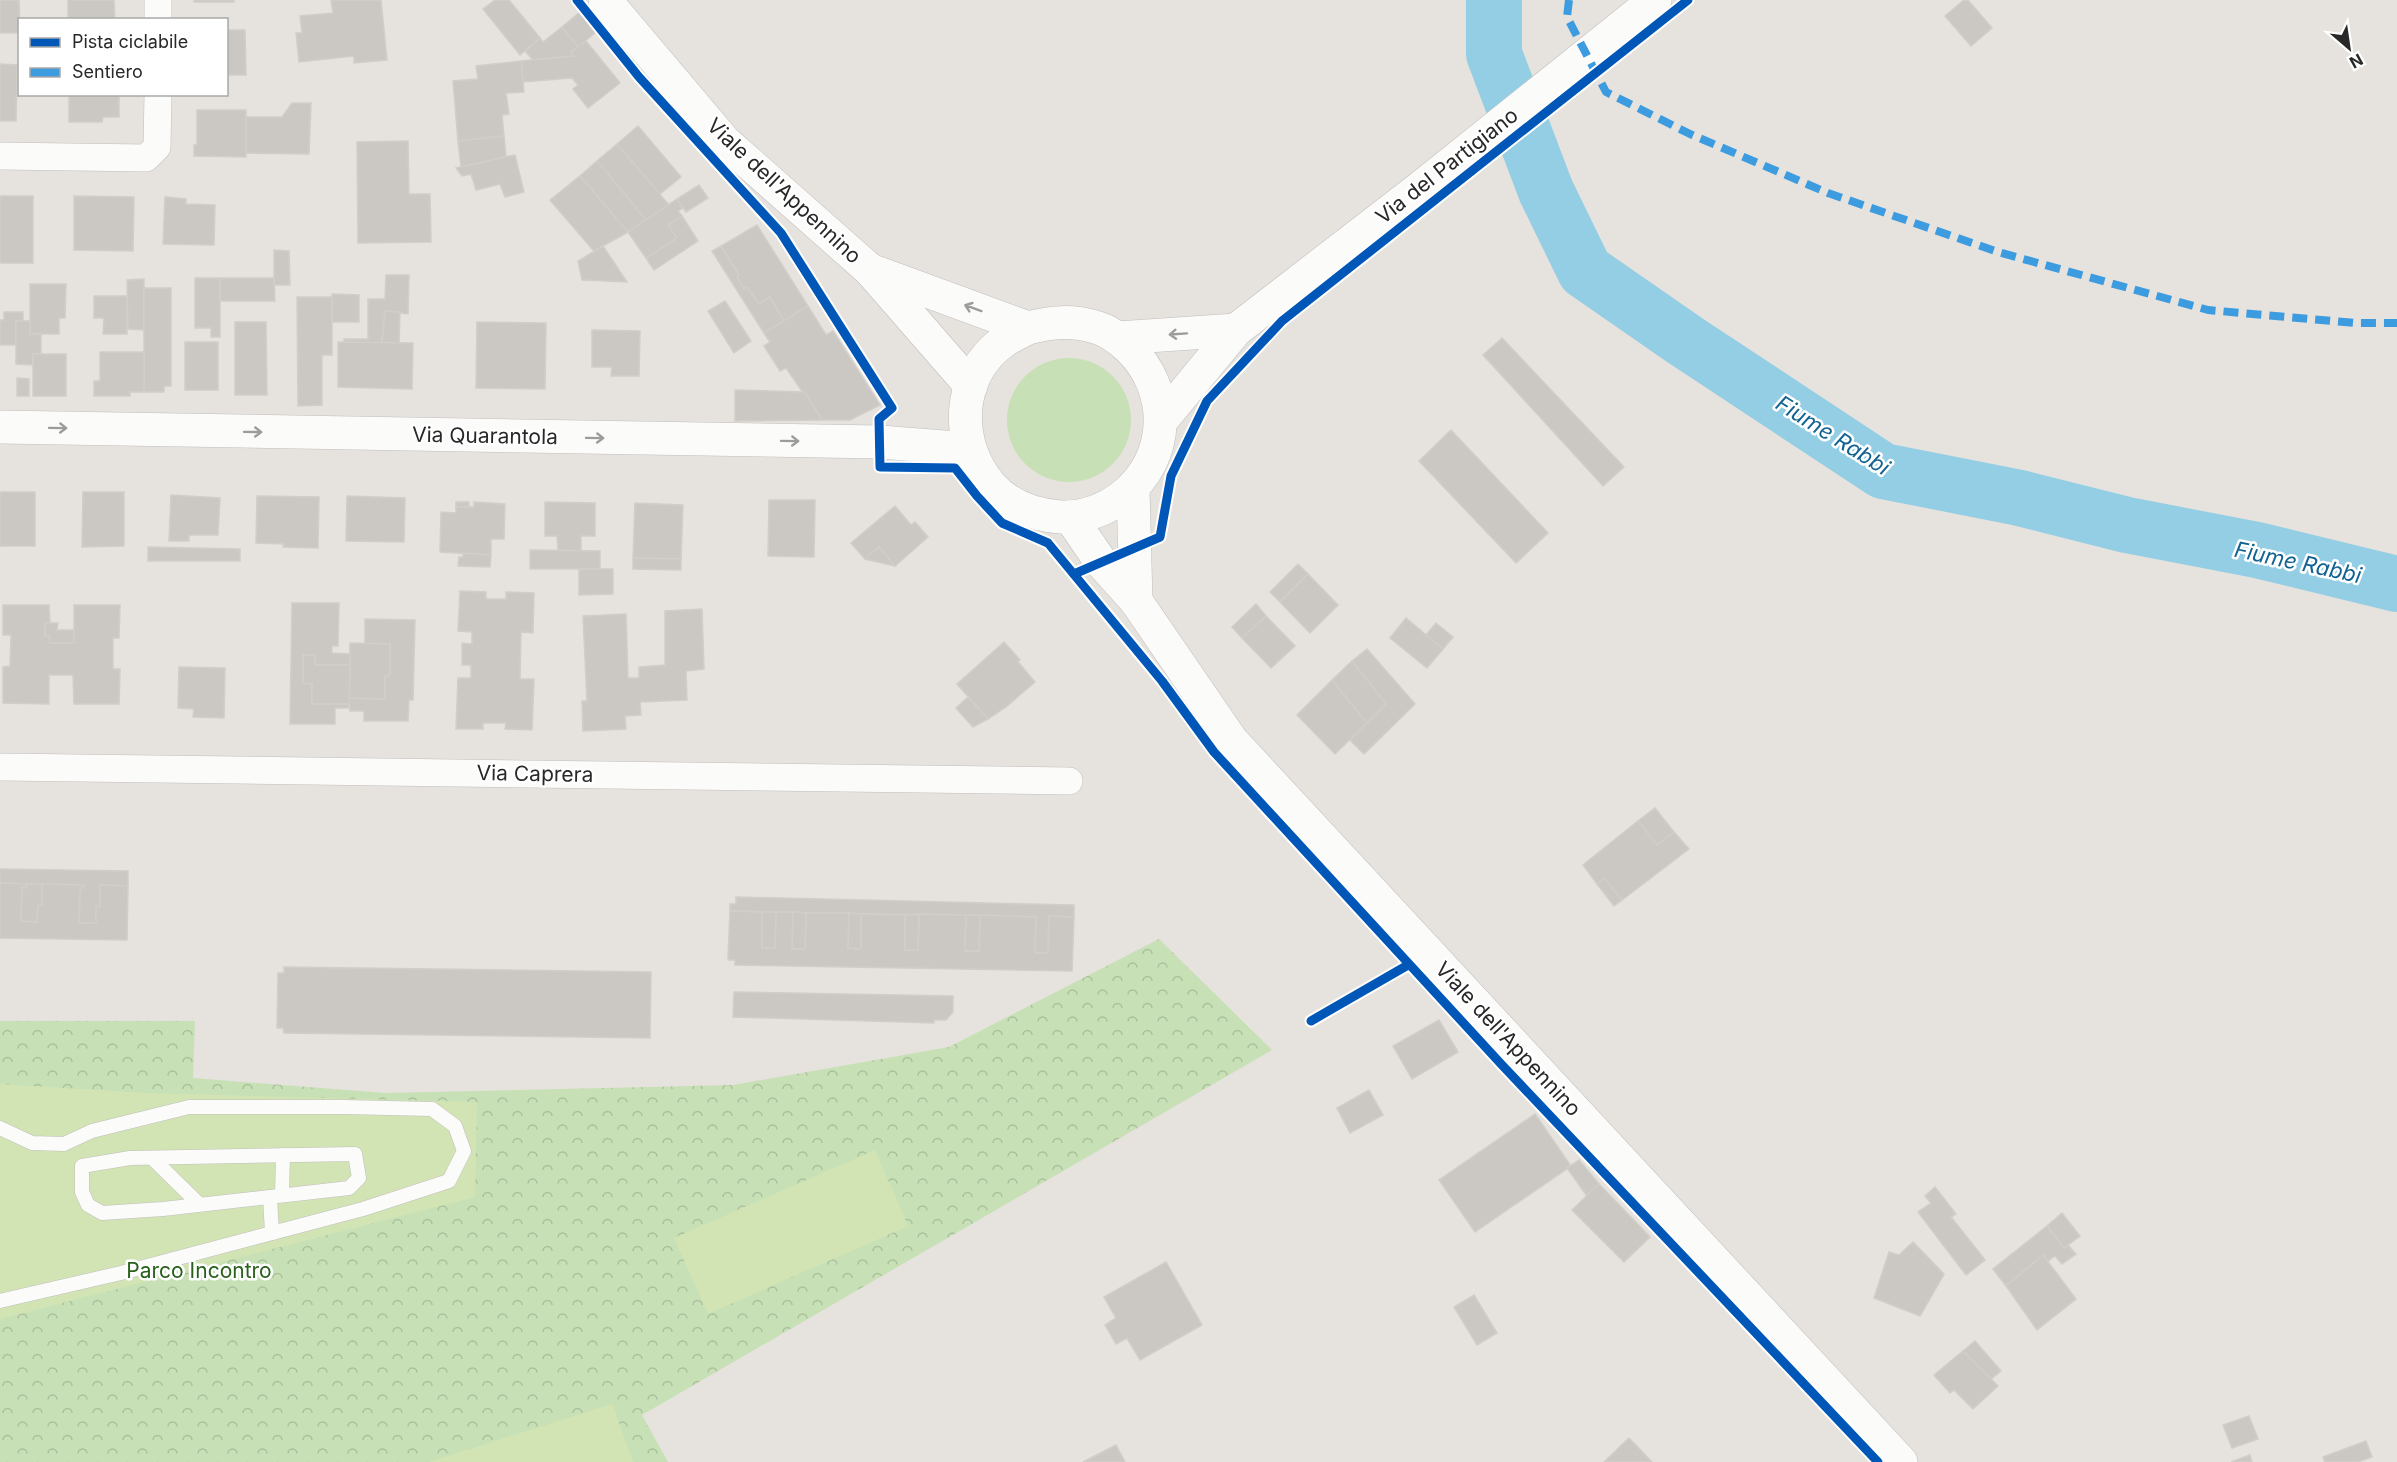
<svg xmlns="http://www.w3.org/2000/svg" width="2397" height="1462" viewBox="0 0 2397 1462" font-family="Inter,sans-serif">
<defs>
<pattern id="park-crowns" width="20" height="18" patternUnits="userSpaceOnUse" patternTransform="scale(1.5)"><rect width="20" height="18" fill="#c7e0b6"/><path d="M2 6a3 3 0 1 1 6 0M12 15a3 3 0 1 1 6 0" fill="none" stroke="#abc09c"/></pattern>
</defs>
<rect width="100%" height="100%" fill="#e6e2dd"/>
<circle fill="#c7e0b6" cx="1069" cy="420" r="62"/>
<polygon fill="url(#park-crowns)" points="1159,939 1272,1050 642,1415 668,1462 0,1462 0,1021 195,1021 193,1078 385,1093 733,1085 949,1047"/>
<g fill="#d2e4b4">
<polygon points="0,1084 146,1093 477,1102 475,1197 0,1319"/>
<polygon points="875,1150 908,1226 708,1314 674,1238"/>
<polygon points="612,1404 633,1462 429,1462"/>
</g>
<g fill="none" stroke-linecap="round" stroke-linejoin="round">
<polyline stroke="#93cee5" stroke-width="56" points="1494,0 1494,54 1546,191 1585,271 1686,341 1883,471 2020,498 2127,525 2257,550 2397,584"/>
</g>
<g fill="#cbc8c4" stroke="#d1cec9" stroke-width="1.5">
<polygon points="0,0 19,0 20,33 0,33"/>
<polygon points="68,0 114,0 115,20 68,20"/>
<rect x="194" y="0" width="40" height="2"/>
<polygon points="331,0 381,0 387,60 354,63 354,56 299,62 296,33 302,33 300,16 333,13"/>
<polygon points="495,0 509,0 540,38 520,55 483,9"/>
<polygon points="1964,0 1968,0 1992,28 1971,46 1945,16"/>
<polygon points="580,12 596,32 578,47 562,27"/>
<polygon points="562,27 578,47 571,52 574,56 533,60 525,51 540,38 543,42"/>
<polygon points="226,30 245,30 246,75 226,75"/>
<polygon points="586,41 620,83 588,108 573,89 578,85 572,78 523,82 521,61 574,56 571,52"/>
<polygon points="521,61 524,92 506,93 509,114 502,115 504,136 458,141 453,81 478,79 476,66"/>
<polygon points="0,64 17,65 16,121 0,121"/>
<polygon points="69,94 119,94 119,117 103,117 102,122 69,122"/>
<polygon points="292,103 311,103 309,154 246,153 246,117 282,117"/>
<polygon points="197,110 246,110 246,157 194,156 194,145 197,145"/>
<polygon points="638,126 681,177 660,194 617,144"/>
<polygon points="504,136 506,157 461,167 458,141"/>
<polygon points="408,141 409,194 430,194 431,242 358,243 357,142"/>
<polygon points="617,144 669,205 646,220 597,161"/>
<polygon points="515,155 524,192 505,197 500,184 476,190 471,174 462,176 456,168"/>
<polygon points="597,161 646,220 628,232 580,176"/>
<polygon points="580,176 628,232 594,251 550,200"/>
<polygon points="699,185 708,198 686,212 677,199"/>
<rect x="0" y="196" width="33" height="67"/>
<polygon points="74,196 134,197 133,251 74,250"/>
<polygon points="165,197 186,199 186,204 215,205 214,245 163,244"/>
<polygon points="677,199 683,208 678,211 682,216 668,225 677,238 646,258 628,232"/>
<polygon points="682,216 698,241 654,270 646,258 677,238 668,225"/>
<polygon points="757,225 808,306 784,321 770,297 759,304 747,287 744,289 737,277 739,275 721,246"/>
<polygon points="603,246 627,282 582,280 578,261"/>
<polygon points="721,246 739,275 737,277 744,289 747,287 759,304 770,297 784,321 764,333 712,251"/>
<polygon points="274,250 289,251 290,285 274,285"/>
<polygon points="386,275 409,275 408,314 385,311 382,343 344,343 344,339 368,339 368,299 385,299"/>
<polygon points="195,278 220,278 220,337 211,337 211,328 195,328"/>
<polygon points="220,278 274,278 275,301 220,301"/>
<polygon points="144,279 144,330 128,329 127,280"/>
<polygon points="30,284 66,284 65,318 59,318 59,334 30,334"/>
<polygon points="144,288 171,288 171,386 164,386 164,392 144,392"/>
<polygon points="332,294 359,295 359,322 332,322"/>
<polygon points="94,296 127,296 127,334 103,334 104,318 94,318"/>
<polygon points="297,297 332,297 332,355 322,355 322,405 298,406"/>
<polygon points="725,301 751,341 734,353 708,311"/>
<polygon points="808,306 826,335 833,331 880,405 850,420 822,420 786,368 780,371 764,346 770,342 764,333"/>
<polygon points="385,311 400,312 399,343 382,343"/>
<polygon points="4,312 23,312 23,320 16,321 16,345 0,345 0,320 4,320"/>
<polygon points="16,321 30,321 30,334 41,334 41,354 33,354 33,365 16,364"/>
<polygon points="235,322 266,322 267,395 235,395"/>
<polygon points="477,322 546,323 545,389 476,388"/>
<polygon points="592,330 640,331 639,376 611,376 612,367 592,367"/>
<polygon points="1502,338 1624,467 1603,486 1483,355"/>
<rect x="185" y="342" width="33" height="48"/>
<polygon points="338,342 413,343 412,389 338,387"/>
<polygon points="100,352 144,352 144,392 130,392 130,396 94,396 94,381 100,381"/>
<rect x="33" y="354" width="33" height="42"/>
<polygon points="17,378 29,379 29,396 17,396"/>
<polygon points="735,390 805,392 822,420 735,421"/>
<polygon points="1451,430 1548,533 1516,563 1419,461"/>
<rect x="0" y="492" width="35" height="54"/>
<polygon points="83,492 124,492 124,546 82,547"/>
<polygon points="171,495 220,498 218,535 189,535 189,541 169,541"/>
<polygon points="257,496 319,497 318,548 283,547 284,544 256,543"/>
<polygon points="347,496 405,498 404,542 346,541"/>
<polygon points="769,500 815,500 814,557 768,556"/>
<rect x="456" y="502" width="13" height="5"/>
<polygon points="474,502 505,504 504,539 491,539 491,555 440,552 441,512 456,513 456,507 474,507"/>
<polygon points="545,502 595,503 595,536 581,536 581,551 558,550 557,536 545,536"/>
<polygon points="635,503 683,505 681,559 633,558"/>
<polygon points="895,506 911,525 915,522 928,537 895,566 879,547 865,559 851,543"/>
<polygon points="148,547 240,549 240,561 148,561"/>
<polygon points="879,547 895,566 865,559"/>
<polygon points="530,550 600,551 600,569 530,569"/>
<polygon points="463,553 491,555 490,567 458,566 459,557 463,557"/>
<polygon points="633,558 681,559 681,570 633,569"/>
<polygon points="1298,564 1308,574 1280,602 1270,592"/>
<polygon points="579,569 613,569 613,594 579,595"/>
<polygon points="1308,574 1338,605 1310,633 1280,602"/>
<polygon points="460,591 486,592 486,599 506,599 506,592 534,593 533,633 521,632 520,679 534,679 532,730 505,729 506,723 483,723 483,729 456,729 458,678 471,678 471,665 462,665 462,643 472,644 472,632 458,631"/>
<polygon points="292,603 339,603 338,646 332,646 332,653 350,654 350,665 315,665 315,655 303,655 303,683 312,684 312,704 349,704 349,708 335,708 335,724 290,724"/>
<polygon points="1256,604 1266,616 1242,638 1232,627"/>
<polygon points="3,605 49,605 50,623 45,623 45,636 49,635 50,643 74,643 74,605 120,605 119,638 113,638 113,669 120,669 119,704 74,704 73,675 49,675 49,704 3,703 3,667 10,666 11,635 3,635"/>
<polygon points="702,609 704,669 686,671 687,700 640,702 641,715 625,716 626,729 583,731 582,701 587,701 583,616 626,614 628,678 639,678 639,667 665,665 665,611"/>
<polygon points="1266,616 1295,646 1271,668 1242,638"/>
<polygon points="1406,618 1443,649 1427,668 1390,638"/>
<polygon points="365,619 415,620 413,700 409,700 408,721 364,721 364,711 350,711 349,698 385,699 385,676 390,675 390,644 365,643"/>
<polygon points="45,623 58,623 57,630 74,630 74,643 50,643 49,635 45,636"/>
<polygon points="1436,623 1453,637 1443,649 1426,635"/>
<polygon points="1004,642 1020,660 1018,662 1035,682 1006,707 988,719 957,684"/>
<polygon points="350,643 390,644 390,675 385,676 385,699 349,698"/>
<polygon points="1367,649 1415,704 1364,754 1350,740 1386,704 1352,661"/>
<polygon points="303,655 315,655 315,665 350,665 349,704 312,704 312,684 303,683"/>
<polygon points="1352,661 1386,704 1367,723 1332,680"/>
<polygon points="179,667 225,668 224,718 193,717 194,709 178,708"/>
<polygon points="1332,680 1367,723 1335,754 1297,715"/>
<polygon points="968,697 988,719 973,727 956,708"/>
<polygon points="1655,808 1674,832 1657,845 1638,821"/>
<polygon points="1638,821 1657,845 1674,832 1689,849 1622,900 1604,878 1597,884 1583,865"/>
<polygon points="0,869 128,871 128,886 100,885 100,907 96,906 96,923 79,923 80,888 83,888 84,885 0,883"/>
<polygon points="1604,878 1622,900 1614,906 1597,884"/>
<polygon points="0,883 27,884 27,888 22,887 21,921 37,922 38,905 42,905 42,884 84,885 83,888 80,888 79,923 96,923 96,906 100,907 100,885 128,886 127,940 0,938"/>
<polygon points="27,884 42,884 42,905 38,905 37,922 21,921 22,887 27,888"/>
<polygon points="736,897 1074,905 1074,917 1049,916 1048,953 1035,953 1036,917 730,911 730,904 736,904"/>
<polygon points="730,911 762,912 762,948 775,948 776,912 793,912 792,949 805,949 806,913 849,913 848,948 861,949 861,914 905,915 905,950 918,950 919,914 966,915 965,951 979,951 980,915 1036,917 1035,953 1048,953 1049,916 1074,917 1072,971 735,965 735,960 728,960"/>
<polygon points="762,912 776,912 775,948 762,948"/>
<polygon points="793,912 806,913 805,949 792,949"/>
<polygon points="849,913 861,914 861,949 848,948"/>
<polygon points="919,914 918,950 905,950 905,915"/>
<polygon points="966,915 980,915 979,951 965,951"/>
<polygon points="284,967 651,972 650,1038 284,1033 283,1028 277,1028 278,973 284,973"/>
<polygon points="734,992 953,996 953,1012 946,1020 934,1020 934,1023 733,1017"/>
<polygon points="1439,1020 1458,1052 1412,1079 1393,1046"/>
<polygon points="1369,1090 1383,1115 1350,1133 1337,1108"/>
<polygon points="1535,1114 1571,1166 1475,1232 1439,1180"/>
<polygon points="1579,1160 1599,1184 1587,1196 1567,1168"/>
<polygon points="1599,1184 1650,1237 1624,1262 1572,1210"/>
<polygon points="1935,1187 1956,1214 1951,1217 1985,1260 1966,1275 1918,1212 1931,1203 1925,1196"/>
<polygon points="2062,1213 2080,1236 2064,1248 2047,1226"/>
<polygon points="2047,1226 2064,1248 2068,1245 2076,1254 2062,1264 2055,1256 2048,1261 2043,1255 2006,1286 1993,1269"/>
<polygon points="1913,1242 1944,1274 1920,1316 1874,1298 1889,1252 1899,1255"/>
<polygon points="2043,1255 2076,1299 2037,1330 2006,1286"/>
<polygon points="1166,1262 1202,1325 1140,1360 1127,1338 1116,1344 1105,1325 1116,1318 1104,1297"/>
<polygon points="1474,1295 1497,1333 1477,1345 1454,1307"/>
<polygon points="1975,1341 2001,1371 1991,1379 1963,1351"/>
<polygon points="1963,1351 1998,1386 1973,1409 1954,1390 1950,1393 1934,1375"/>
<polygon points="2249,1416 2258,1439 2232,1448 2223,1425"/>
<polygon points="1629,1438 1652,1462 1604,1462"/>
<polygon points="2366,1441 2372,1457 2358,1462 2325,1462 2323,1457"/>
<polygon points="1116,1445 1125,1462 1083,1462"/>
<polygon points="2250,1455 2252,1462 2231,1462"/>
</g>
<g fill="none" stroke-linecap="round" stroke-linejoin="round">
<g stroke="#c0bebe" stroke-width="15">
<g id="lane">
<polyline points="0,1128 32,1143 64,1144 92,1131 189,1107 344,1107 432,1109 455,1126 464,1151 449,1181 363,1209 121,1273 0,1301"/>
<polygon points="355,1154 359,1178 349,1188 163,1209 102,1213 88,1205 82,1192 82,1166 130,1158"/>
<polyline points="152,1158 199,1204"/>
<polyline points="282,1195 283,1155"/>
<polyline points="270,1197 272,1233"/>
</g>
</g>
<g stroke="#c0bebe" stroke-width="28">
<g id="street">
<polyline points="158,20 158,0"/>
<polyline points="0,156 146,158 157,147 158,94"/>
<polyline points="0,767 1069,781"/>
</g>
</g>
<g stroke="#c0bebe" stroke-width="34">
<g id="secondary">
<polyline points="605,0 724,141 870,270 971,386"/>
<path d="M870 270 1028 328C1051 322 1072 320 1095 327 1108 330 1119 339 1129 348 1172 390 1171 458 1123 496 1105 510 1083 518 1060 517 1034 515 1009 506 991 486 954 443 956 375 1004 341 1011 336 1020 332 1028 328"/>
<polyline points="1118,338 1236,330"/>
<polyline points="1161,421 1236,330 1420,188 1655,0"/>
<polyline points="0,427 880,442 969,449"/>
<polyline points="1133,488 1136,601"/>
<polyline points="1070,517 1101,562 1136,601 1232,741 1901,1462"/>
</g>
</g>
<use href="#lane" stroke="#fbfbfa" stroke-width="14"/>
<use href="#street" stroke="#fbfbfa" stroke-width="27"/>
<use href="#secondary" stroke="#fbfbfa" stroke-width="33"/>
<polyline stroke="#3d9ce0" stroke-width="8" stroke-dasharray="15 8" stroke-linecap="butt" points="1569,0 1567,17 1606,92 1690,134 1828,193 1998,252 2208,310 2355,323 2397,323"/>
<g stroke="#fff" stroke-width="13">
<g id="cycleway">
<polyline points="577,0 639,77 781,233 892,408 879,419 880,467 955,468 977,496 1002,523 1048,543 1162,681 1214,752 1502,1065 1878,1462"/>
<polyline points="1074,574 1160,537 1171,476 1207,401 1282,321 1688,0"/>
<polyline points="1311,1021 1408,965"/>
</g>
</g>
<use href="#cycleway" stroke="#0057b8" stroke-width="9"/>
</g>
<defs><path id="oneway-shaft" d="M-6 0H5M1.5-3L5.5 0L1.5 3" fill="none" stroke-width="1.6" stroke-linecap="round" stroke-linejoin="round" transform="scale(1.5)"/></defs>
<g stroke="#9c9c9c">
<use href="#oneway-shaft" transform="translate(973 308) rotate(-160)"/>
<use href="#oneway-shaft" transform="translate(1178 334) rotate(176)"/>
<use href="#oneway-shaft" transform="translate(58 428) rotate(1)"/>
<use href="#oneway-shaft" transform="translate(253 432) rotate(1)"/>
<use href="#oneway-shaft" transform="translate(595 438) rotate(1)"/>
<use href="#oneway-shaft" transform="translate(790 441) rotate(1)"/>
</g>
<g text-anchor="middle" stroke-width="5" stroke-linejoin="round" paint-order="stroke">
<g font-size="21" fill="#282828" stroke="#fff">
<text transform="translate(1447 166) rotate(-38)" y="7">Via del Partigiano</text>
<text transform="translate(784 191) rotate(43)" y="7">Viale dell'Appennino</text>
<text transform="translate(485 436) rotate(1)" y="7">Via Quarantola</text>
<text transform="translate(535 774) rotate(1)" y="7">Via Caprera</text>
<text transform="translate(1508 1039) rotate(47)" y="7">Viale dell'Appennino</text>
</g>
<g font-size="21" fill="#29601c" stroke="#fff">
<text x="199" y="1278">Parco Incontro</text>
</g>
<g font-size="22" font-style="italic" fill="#126391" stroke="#fff">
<text transform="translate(1833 435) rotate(32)" y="8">Fiume Rabbi</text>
<text transform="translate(2298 562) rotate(12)" y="8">Fiume Rabbi</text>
</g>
</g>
<rect x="18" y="18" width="210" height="78" fill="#ffffff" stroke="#a9a9a9" stroke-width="1.5"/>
<rect x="30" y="38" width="30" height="9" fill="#0057b8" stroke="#a9a9a9" stroke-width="1.5"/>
<text x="72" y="48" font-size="18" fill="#282828">Pista ciclabile</text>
<rect x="30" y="68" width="30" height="9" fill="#3d9ce0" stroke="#a9a9a9" stroke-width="1.5"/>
<text x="72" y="78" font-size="18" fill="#282828">Sentiero</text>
<g transform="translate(2349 48) rotate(151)" stroke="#ffffff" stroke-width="4.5" paint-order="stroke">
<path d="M0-4.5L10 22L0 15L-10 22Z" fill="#282828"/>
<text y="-9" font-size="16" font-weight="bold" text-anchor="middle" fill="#282828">N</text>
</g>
</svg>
